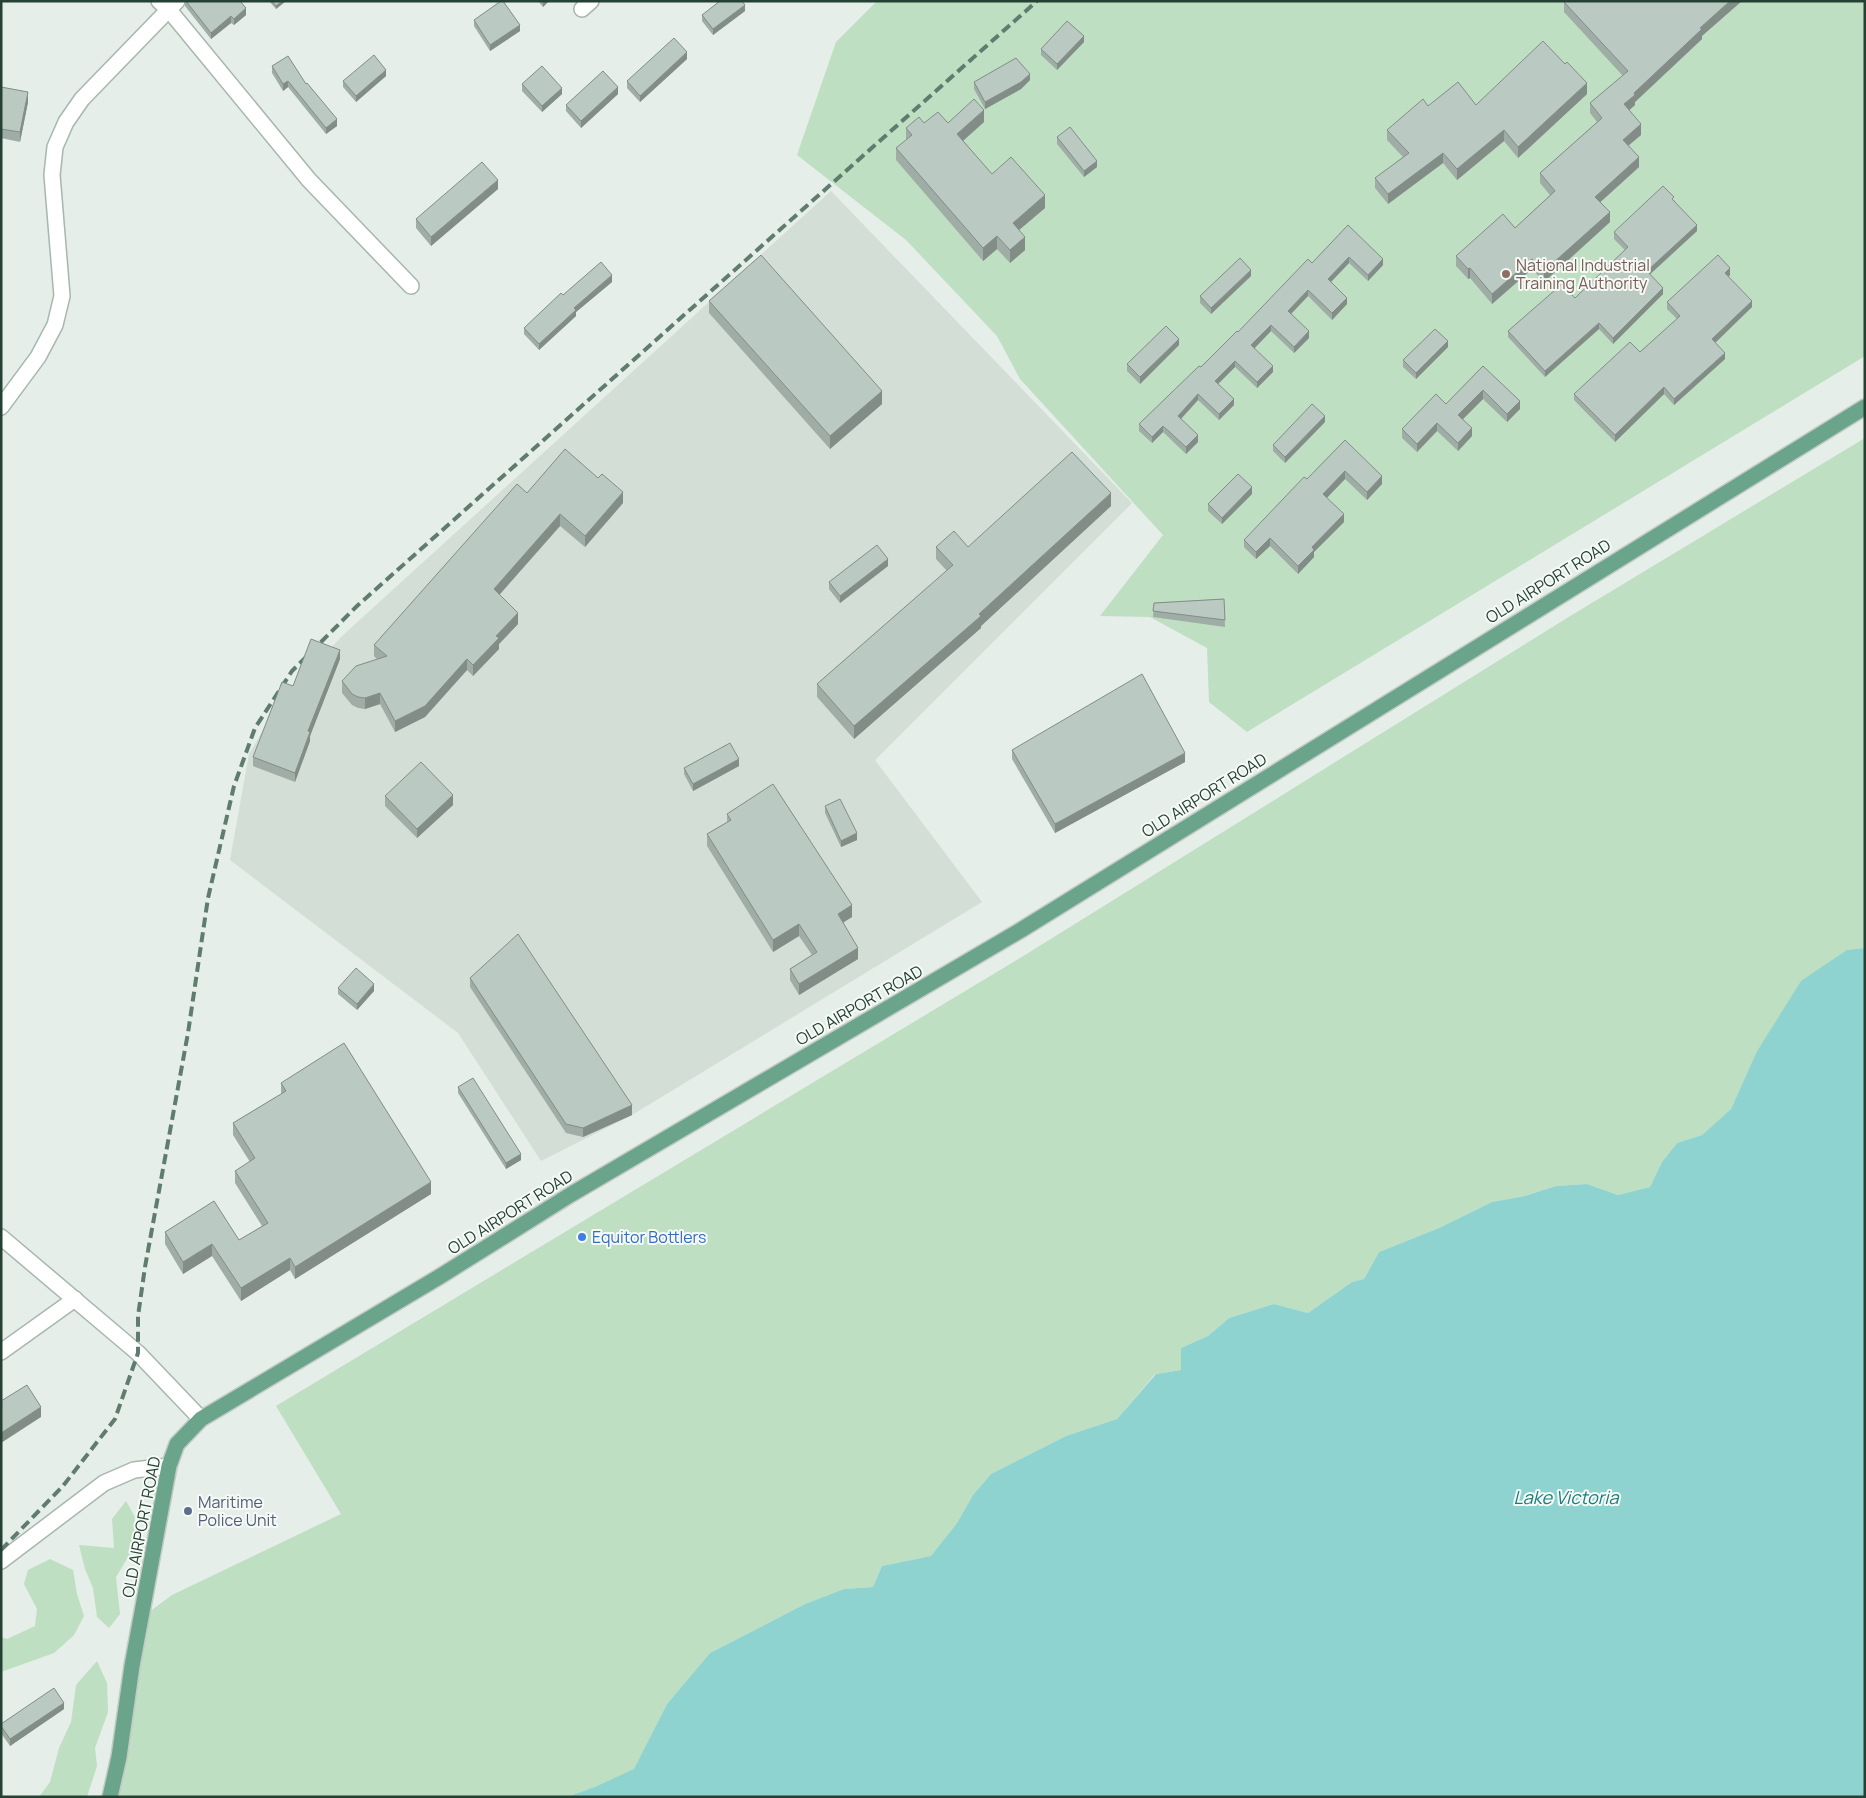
<svg xmlns="http://www.w3.org/2000/svg" width="1866" height="1798" viewBox="0 0 1866 1798" font-family="Manrope,sans-serif">
<rect width="100%" height="100%" fill="#e5eee8"/>
<polygon fill="#d3ded7" points="831,191 1132,503 875,760 982,902 632,1115 541,1161 458,1033 230,860 249,754 277,706 342,636"/>
<g fill="#bedfc1">
<polygon points="877,1 1865,1 1865,356 1247,732 1209,702 1207,648 1150,617 1100,616 1163,535 1020,379 997,336 906,240 797,155 836,42"/>
<polygon points="1865,438 1865,948 1847,950 1756,1053 1731,1109 1702,1135 1677,1143 1662,1162 1650,1187 1618,1195 1587,1184 1556,1186 1525,1196 1492,1202 1439,1228 1379,1252 1364,1279 1352,1282 1308,1313 1274,1304 1229,1318 1208,1336 1181,1348 1181,1370 1155,1374 1117,1419 1066,1436 991,1474 973,1495 957,1523 931,1556 882,1566 873,1587 844,1589 805,1604 710,1653 667,1704 634,1770 597,1786 567,1797 110,1797 141,1618 172,1595 341,1514 276,1406 1025,955 1567,618"/>
<polygon points="126,1501 135,1517 133,1549 116,1577 120,1614 109,1628 97,1617 93,1588 85,1569 79,1545 114,1548 112,1519"/>
<polygon points="50,1559 73,1570 77,1594 84,1616 74,1635 54,1653 1,1672 1,1637 7,1639 35,1626 37,1609 24,1584 28,1570"/>
<polygon points="97,1661 107,1683 108,1712 95,1748 97,1766 87,1797 39,1797 50,1782 59,1748 71,1722 76,1685"/>
</g>
<polygon fill="#8ed3d0" points="1865,948 1865,1797 567,1797 597,1786 634,1769 667,1704 710,1653 805,1604 844,1589 873,1587 882,1566 931,1556 957,1523 973,1495 991,1474 1066,1436 1117,1419 1156,1374 1181,1370 1181,1348 1208,1336 1229,1318 1274,1304 1308,1313 1352,1282 1364,1279 1379,1252 1439,1228 1492,1202 1525,1196 1556,1186 1587,1184 1618,1195 1650,1187 1662,1162 1677,1143 1702,1135 1731,1109 1756,1053 1801,981 1847,950"/>
<g fill="none" stroke-linecap="round" stroke-linejoin="round">
<g stroke="#a7b7ae" stroke-width="18">
<g id="minor">
<polyline points="159,1 169,10 309,180 411,286"/>
<polyline points="582,9 591,1"/>
<polyline points="1,407 38,357 55,325 62,296 52,175 55,147 66,122 82,99 177,1"/>
<polyline points="1,1237 138,1353 201,1419"/>
<polyline points="1,1352 75,1299"/>
<polyline points="1,1561 104,1483 134,1470 169,1466"/>
</g>
</g>
<g stroke="#c2cac6" stroke-width="18">
<polyline id="major" points="110,1797 119,1757 132,1666 169,1466 177,1444 201,1419 439,1277 570,1195 1021,930 1865,407"/>
</g>
<use href="#minor" stroke="#fff" stroke-width="15"/>
<use href="#major" stroke="#6aa48a" stroke-width="15"/>
<polyline stroke="#5f7c6e" stroke-width="4" stroke-dasharray="10 5" stroke-linecap="butt" points="1,1550 63,1486 115,1419 138,1353 138,1316 145,1267 188,1033 208,898 234,786 255,728 292,671 357,606 1037,1"/>
</g>
<g fill="#a0ada6">
<polygon points="185,1 240,1 246,15 234,25 231,23 211,39 185,6"/>
<polygon points="269,1 286,1 276,9"/>
<polygon points="538,1 549,1 543,7"/>
<polygon points="1564,2 1702,36 1702,39 1635,102 1635,105 1629,110 1641,135 1629,145 1639,167 1600,202 1610,222 1544,282 1532,269 1492,304 1470,278 1468,279 1456,266 1456,256 1515,228 1550,195 1540,183 1540,173 1597,122 1590,113 1590,103 1623,76 1564,12"/>
<polygon points="745,11 713,35 702,21 702,15"/>
<polygon points="474,20 520,31 490,51 474,26"/>
<polygon points="1084,42 1057,70 1041,55 1041,49"/>
<polygon points="687,59 640,102 627,88 627,81"/>
<polygon points="272,66 306,84 337,126 326,134 288,87 283,91 272,73"/>
<polygon points="386,76 356,102 343,87 343,81"/>
<polygon points="1030,80 1021,89 985,109 974,89 974,82"/>
<polygon points="522,84 562,94 542,112 522,91"/>
<polygon points="1,87 28,102 20,142 1,138"/>
<polygon points="618,94 581,128 566,111 566,105"/>
<polygon points="1587,94 1518,158 1504,141 1457,180 1443,163 1388,204 1375,188 1375,178 1403,157 1387,140 1387,130 1476,105"/>
<polygon points="984,122 963,141 992,174 1045,208 1019,230 1025,250 1010,263 997,249 983,261 896,160 896,148 906,140 906,128 924,123"/>
<polygon points="1057,137 1097,167 1084,177 1057,144"/>
<polygon points="498,189 431,246 416,228 416,219"/>
<polygon points="1674,200 1697,231 1650,274 1663,294 1613,344 1599,329 1545,377 1508,337 1508,331 1575,298 1625,250 1614,239 1614,232"/>
<polygon points="1348,225 1383,265 1368,281 1349,263 1331,282 1347,304 1332,320 1308,296 1291,314 1309,338 1294,353 1271,331 1254,348 1273,372 1257,388 1235,367 1218,384 1234,405 1219,420 1198,400 1181,419 1198,442 1186,454 1163,432 1152,443 1139,431 1139,424 1312,263"/>
<polygon points="1730,275 1728,277 1752,307 1715,342 1725,359 1674,405 1664,394 1615,442 1574,400 1574,394 1640,352 1677,319 1667,309 1667,302"/>
<polygon points="1251,276 1211,314 1200,303 1200,296"/>
<polygon points="612,282 576,312 576,316 539,350 524,334 524,328 563,295"/>
<polygon points="709,301 882,404 830,449 709,313"/>
<polygon points="1179,345 1140,384 1127,371 1127,364"/>
<polygon points="1448,347 1416,379 1403,367 1403,360"/>
<polygon points="1483,366 1520,409 1507,422 1483,399 1463,419 1472,436 1458,451 1437,431 1417,452 1402,438 1402,429 1446,404"/>
<polygon points="1325,422 1285,463 1273,451 1273,445"/>
<polygon points="1345,440 1382,484 1367,500 1345,479 1326,498 1344,522 1314,552 1314,557 1298,574 1270,546 1256,559 1244,547 1244,540 1307,479"/>
<polygon points="527,493 623,503 585,547 560,526 499,595 518,624 499,644 499,649 473,676 467,670 425,717 395,732 380,704 365,709 358,708 352,705 342,693 342,681 377,659 374,656 374,645"/>
<polygon points="1252,494 1222,524 1208,511 1208,504"/>
<polygon points="1111,506 981,626 981,628 854,739 817,697 817,684 947,571 936,559 936,547 968,547"/>
<polygon points="888,566 840,603 829,589 829,582"/>
<polygon points="1224,599 1225,627 1153,617 1154,603"/>
<polygon points="340,659 310,736 310,741 295,782 253,766 253,757 293,686"/>
<polygon points="1012,750 1185,762 1055,833 1012,759"/>
<polygon points="739,766 693,791 684,774 684,768"/>
<polygon points="385,796 453,805 417,838 385,806"/>
<polygon points="825,806 857,840 841,847 825,813"/>
<polygon points="727,814 852,917 843,922 858,959 799,995 790,980 790,969 812,955 799,936 773,952 707,846 707,834 727,822"/>
<polygon points="470,978 632,1115 583,1137 566,1133 470,987"/>
<polygon points="338,988 374,991 357,1010 338,994"/>
<polygon points="281,1083 431,1194 295,1279 290,1270 241,1301 212,1256 183,1274 165,1244 165,1232 239,1240 262,1226 235,1183 235,1171 250,1162 233,1135 233,1123 281,1094"/>
<polygon points="458,1087 521,1160 506,1169 458,1093"/>
<polygon points="64,1709 10,1746 1,1733 1,1724"/>
</g>
<g fill="#828d87">
<polygon points="282,1 286,1 276,9 276,6"/>
<polygon points="543,1 549,1 543,7"/>
<polygon points="1730,1 1742,1 1702,36 1702,39 1635,102 1635,105 1624,115 1624,104 1634,93 1700,28"/>
<polygon points="745,5 745,11 713,35 713,29"/>
<polygon points="246,8 246,15 234,25 234,19"/>
<polygon points="231,16 231,23 211,39 211,33"/>
<polygon points="520,25 520,31 490,51 490,45"/>
<polygon points="1084,36 1084,42 1057,70 1057,64"/>
<polygon points="687,52 687,59 640,102 640,96"/>
<polygon points="386,70 386,76 356,102 356,96"/>
<polygon points="1030,74 1030,80 1021,89 985,109 985,102"/>
<polygon points="288,81 288,87 283,91 283,84"/>
<polygon points="1587,83 1587,94 1518,158 1518,147"/>
<polygon points="618,87 618,94 581,128 581,121"/>
<polygon points="562,88 562,94 542,112 542,106"/>
<polygon points="28,92 28,102 20,142 20,132"/>
<polygon points="984,110 984,122 957,146 957,134"/>
<polygon points="337,119 337,126 326,134 326,128"/>
<polygon points="1641,124 1641,135 1623,150 1623,140"/>
<polygon points="1504,130 1504,141 1457,180 1457,169"/>
<polygon points="1443,153 1443,163 1388,204 1388,194"/>
<polygon points="1639,157 1639,167 1595,207 1595,197"/>
<polygon points="1097,161 1097,167 1084,177 1084,171"/>
<polygon points="498,180 498,189 431,246 431,237"/>
<polygon points="1045,195 1045,208 1013,235 1013,223"/>
<polygon points="1610,212 1610,222 1544,282 1544,271"/>
<polygon points="1697,225 1697,231 1647,277 1647,271"/>
<polygon points="997,236 997,249 983,261 983,248"/>
<polygon points="1025,237 1025,250 1010,263 1010,250"/>
<polygon points="1349,257 1349,263 1328,285 1328,279"/>
<polygon points="1383,259 1383,265 1368,281 1368,275"/>
<polygon points="1532,259 1532,269 1492,304 1492,294"/>
<polygon points="1470,268 1470,278 1468,279 1468,269"/>
<polygon points="1730,268 1730,275 1725,280 1725,273"/>
<polygon points="1251,270 1251,276 1211,314 1211,308"/>
<polygon points="612,275 612,282 576,312 576,316 539,350 539,344 574,308"/>
<polygon points="1663,288 1663,294 1613,344 1613,338"/>
<polygon points="1308,290 1308,296 1288,317 1288,311"/>
<polygon points="1347,298 1347,304 1332,320 1332,313"/>
<polygon points="1752,301 1752,307 1712,346 1712,339"/>
<polygon points="1599,323 1599,329 1545,377 1545,371"/>
<polygon points="1271,325 1271,331 1251,352 1251,345"/>
<polygon points="1309,331 1309,338 1294,353 1294,347"/>
<polygon points="1179,339 1179,345 1140,384 1140,377"/>
<polygon points="1448,341 1448,347 1416,379 1416,373"/>
<polygon points="1725,353 1725,359 1674,405 1674,399"/>
<polygon points="1235,361 1235,367 1215,387 1215,381"/>
<polygon points="1273,366 1273,372 1257,388 1257,382"/>
<polygon points="1664,387 1664,394 1615,442 1615,435"/>
<polygon points="1483,390 1483,399 1458,424 1458,415"/>
<polygon points="882,391 882,404 830,449 830,436"/>
<polygon points="1198,394 1198,400 1178,422 1178,416"/>
<polygon points="1234,399 1234,405 1219,420 1219,414"/>
<polygon points="1520,401 1520,409 1507,422 1507,414"/>
<polygon points="1325,416 1325,422 1285,463 1285,457"/>
<polygon points="1437,423 1437,431 1417,452 1417,444"/>
<polygon points="1163,426 1163,432 1152,443 1152,437"/>
<polygon points="1472,428 1472,436 1458,451 1458,443"/>
<polygon points="1198,435 1198,442 1186,454 1186,447"/>
<polygon points="1345,471 1345,479 1323,502 1323,494"/>
<polygon points="1382,476 1382,484 1367,500 1367,492"/>
<polygon points="1252,487 1252,494 1222,524 1222,518"/>
<polygon points="623,492 623,503 585,547 585,536"/>
<polygon points="1111,493 1111,506 981,626 981,628 854,739 854,726 979,614"/>
<polygon points="560,514 560,526 494,601 494,589"/>
<polygon points="1344,514 1344,522 1314,552 1314,557 1298,574 1298,566 1312,547"/>
<polygon points="1270,538 1270,546 1256,559 1256,552"/>
<polygon points="888,559 888,566 840,603 840,596"/>
<polygon points="518,613 518,624 499,644 499,649 473,676 473,665 496,636"/>
<polygon points="340,650 340,659 310,736 310,741 295,782 295,773 308,731"/>
<polygon points="467,659 467,670 425,717 395,732 395,721"/>
<polygon points="380,693 380,704 365,709 365,698"/>
<polygon points="1185,753 1185,762 1055,833 1055,824"/>
<polygon points="739,759 739,766 693,791 693,784"/>
<polygon points="453,795 453,805 417,838 417,829"/>
<polygon points="857,833 857,840 841,847 841,841"/>
<polygon points="852,905 852,917 838,926 838,914"/>
<polygon points="799,924 799,936 773,952 773,940"/>
<polygon points="858,948 858,959 799,995 799,984"/>
<polygon points="374,984 374,991 357,1010 357,1004"/>
<polygon points="632,1105 632,1115 583,1137 583,1128"/>
<polygon points="521,1154 521,1160 506,1169 506,1163"/>
<polygon points="431,1182 431,1194 295,1279 295,1267"/>
<polygon points="212,1244 212,1256 183,1274 183,1262"/>
<polygon points="290,1258 290,1270 241,1301 241,1288"/>
<polygon points="41,1407 41,1417 1,1443 1,1433"/>
<polygon points="64,1703 64,1709 10,1746 10,1739"/>
</g>
<g fill="#bac9c1" stroke="#828d87">
<polygon points="186,1 240,1 246,8 234,19 231,16 211,33"/>
<polygon points="272,1 282,1 276,6"/>
<polygon points="501,1 503,1 520,25 490,45 474,20"/>
<polygon points="720,1 742,1 745,5 713,29 702,15"/>
<polygon points="1564,1 1730,1 1700,28 1702,29 1634,93 1635,95 1624,104 1641,124 1623,140 1639,157 1595,197 1610,212 1544,271 1532,259 1492,294 1470,268 1468,269 1456,256 1503,214 1515,228 1555,191 1540,173 1602,118 1590,103 1628,71 1564,2"/>
<polygon points="1067,21 1084,36 1057,64 1041,49"/>
<polygon points="674,38 687,52 640,96 627,81"/>
<polygon points="1543,41 1565,64 1567,62 1587,83 1518,147 1504,130 1457,169 1443,153 1388,194 1375,178 1409,153 1387,130 1423,99 1428,106 1458,82 1476,105"/>
<polygon points="374,55 386,70 356,96 343,81"/>
<polygon points="288,56 306,84 307,83 337,119 326,128 288,81 283,84 272,66"/>
<polygon points="1016,58 1030,74 1021,82 985,102 974,82"/>
<polygon points="542,66 562,88 542,106 522,84"/>
<polygon points="603,71 618,87 581,121 566,105"/>
<polygon points="1,87 28,92 20,132 1,129"/>
<polygon points="974,99 984,110 957,134 992,174 1011,157 1045,195 1013,223 1025,237 1010,250 997,236 983,248 896,148 912,135 906,128 919,117 924,123 938,112 948,123"/>
<polygon points="1070,127 1097,161 1084,171 1057,137"/>
<polygon points="482,162 498,180 431,237 416,219"/>
<polygon points="1663,186 1674,197 1672,199 1697,225 1647,271 1663,288 1613,338 1599,323 1545,371 1508,331 1562,284 1575,298 1628,247 1614,232"/>
<polygon points="1348,225 1383,259 1368,275 1349,257 1328,279 1347,298 1332,313 1308,290 1288,311 1309,331 1294,347 1271,325 1251,345 1273,366 1257,382 1235,361 1215,381 1234,399 1219,414 1198,394 1178,416 1198,435 1186,447 1163,426 1152,437 1139,424 1199,366 1201,367 1237,331 1238,332 1308,259 1312,263"/>
<polygon points="761,255 882,391 830,436 709,301"/>
<polygon points="1718,255 1730,268 1725,273 1752,301 1712,339 1725,353 1674,399 1664,387 1615,435 1574,394 1630,342 1640,352 1680,316 1667,302"/>
<polygon points="1240,258 1251,270 1211,308 1200,296"/>
<polygon points="601,262 612,275 574,308 576,310 539,344 524,328 561,293 563,295"/>
<polygon points="1166,326 1179,339 1140,377 1127,364"/>
<polygon points="1435,329 1448,341 1416,373 1403,360"/>
<polygon points="1483,366 1520,401 1507,414 1483,390 1458,415 1472,428 1458,443 1437,423 1417,444 1402,429 1436,394 1446,404"/>
<polygon points="1312,404 1325,416 1285,457 1273,445"/>
<polygon points="1345,440 1382,476 1367,492 1345,471 1323,494 1344,514 1312,547 1314,550 1298,566 1270,538 1256,552 1244,540 1304,477 1307,479"/>
<polygon points="565,449 598,478 602,474 623,492 585,536 560,514 494,589 518,613 496,636 499,638 473,665 467,659 425,706 395,721 380,693 365,698 358,697 352,694 342,681 356,666 387,656 374,645 517,484 527,493"/>
<polygon points="1072,452 1111,493 979,614 981,616 854,726 817,684 953,565 936,547 954,531 968,547"/>
<polygon points="1238,474 1252,487 1222,518 1208,504"/>
<polygon points="877,545 888,559 840,596 829,582"/>
<polygon points="1224,599 1225,620 1153,611 1154,603"/>
<polygon points="311,639 340,650 308,731 310,732 295,773 253,757 282,682 293,686"/>
<polygon points="1142,674 1185,753 1055,824 1012,750"/>
<polygon points="730,743 739,759 693,784 684,768"/>
<polygon points="421,762 453,795 417,829 385,796"/>
<polygon points="773,784 852,905 838,914 858,948 799,984 790,969 817,952 799,924 773,940 707,834 731,820 727,814"/>
<polygon points="840,799 857,833 841,841 825,806"/>
<polygon points="518,934 632,1105 583,1128 566,1124 470,978"/>
<polygon points="356,968 374,984 357,1004 338,988"/>
<polygon points="344,1043 431,1182 295,1267 290,1258 241,1288 212,1244 183,1262 165,1232 214,1201 239,1240 268,1223 235,1171 255,1158 233,1123 286,1091 281,1083"/>
<polygon points="473,1078 521,1154 506,1163 458,1087"/>
<polygon points="27,1385 41,1407 1,1433 1,1401"/>
<polygon points="54,1688 64,1703 10,1739 1,1726 1,1724"/>
</g>
<circle fill="#8d6e63" stroke="#f6faf7" stroke-width="2" cx="1506" cy="274" r="5"/>
<circle fill="#3f7fe0" stroke="#f6faf7" stroke-width="2" cx="582" cy="1237" r="5"/>
<circle fill="#5c6f8a" stroke="#f6faf7" stroke-width="2" cx="188" cy="1511" r="5"/>
<g text-anchor="middle" stroke-width="4" stroke-linejoin="round" paint-order="stroke">
<g font-size="16" fill="#785e54" stroke="#f6faf7" text-anchor="start">
<text x="1516" y="271">National Industrial<tspan x="1516" dy="18">Training Authority</tspan></text>
</g>
<g font-size="16" fill="#244133" stroke="#f6faf7">
<text transform="translate(1548 581) rotate(-32)" y="6">OLD AIRPORT ROAD</text>
<text transform="translate(1204 795) rotate(-32)" y="6">OLD AIRPORT ROAD</text>
<text transform="translate(859 1005) rotate(-30)" y="6">OLD AIRPORT ROAD</text>
<text transform="translate(510 1212) rotate(-32)" y="6">OLD AIRPORT ROAD</text>
<text transform="translate(141 1527) rotate(-79)" y="6">OLD AIRPORT ROAD</text>
</g>
<g font-size="16" fill="#366cbe" stroke="#f6faf7" text-anchor="start">
<text x="592" y="1243">Equitor Bottlers</text>
</g>
<g font-size="16" fill="#4e5e75" stroke="#f6faf7" text-anchor="start">
<text x="198" y="1508">Maritime<tspan x="198" dy="18">Police Unit</tspan></text>
</g>
<g font-size="18" font-style="italic" fill="#1d7d7b" stroke="#f6faf7">
<text x="1566" y="1504">Lake Victoria</text>
</g>
</g>
<rect width="1866" height="1798" fill="none" stroke="#244133" stroke-width="5"/>
</svg>
